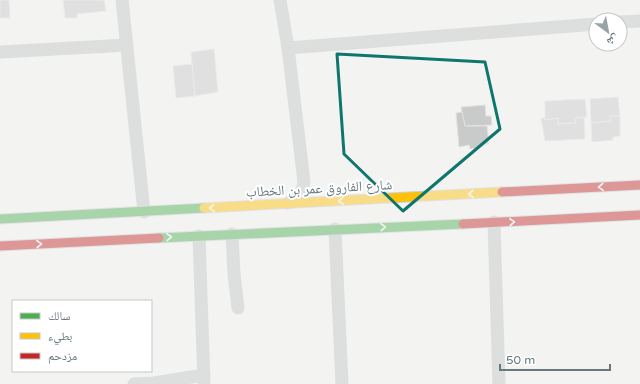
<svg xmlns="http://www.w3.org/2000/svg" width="640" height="384" viewBox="0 0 640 384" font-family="'Varela Round','Noto Naskh Arabic',sans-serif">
<rect width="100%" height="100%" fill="#f3f3f2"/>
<g fill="#c9caca" stroke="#e2e2e2">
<polygon points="0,0 9,0 10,18 0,18"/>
<polygon points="63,0 104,0 106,11 77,14 77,18 65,18"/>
<polygon points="214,49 218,92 195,96 191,52"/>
<polygon points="192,64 195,96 176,98 173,66"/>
<polygon points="618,97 620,116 610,116 611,121 591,123 590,99"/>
<polygon points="585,99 587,117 575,118 576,123 558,124 558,118 545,120 545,101"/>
<polygon points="485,105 486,116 491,116 492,125 465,126 461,107"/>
<polygon points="462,112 465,126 487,126 489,144 479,145 479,148 470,149 469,145 459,147 456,113"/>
<polygon points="610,116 620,116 620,136 613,137 613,140 592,142 591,123 611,121"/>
<polygon points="584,117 585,139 545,141 541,118 545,118 545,120 558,118 558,124 576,123 575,118"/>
</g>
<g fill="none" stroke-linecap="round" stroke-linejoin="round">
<g stroke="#cecfcf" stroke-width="11">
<g id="fast">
<polyline points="0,219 204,208"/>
<polyline points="159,238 463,224"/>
</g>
</g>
<g stroke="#cecfcf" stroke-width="11">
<polyline id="slow" points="204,208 502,192"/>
</g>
<g stroke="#cecfcf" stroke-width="11">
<g id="jam">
<polyline points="502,192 640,185"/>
<polyline points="463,224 640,215"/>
<polyline points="0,246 159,238"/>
</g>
</g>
<g stroke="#c3c5c6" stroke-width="13">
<polyline points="122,0 144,212"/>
<path d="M280 0 288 48 304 182C302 193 299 199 288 203"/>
<polyline points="620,22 640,21"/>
<polyline points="288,48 596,24"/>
<polyline points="0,52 127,45"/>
<polyline points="494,222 499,384"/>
<polyline points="335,229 342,384"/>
<polyline points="232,234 234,274 238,308"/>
<polyline points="199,236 204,384"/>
<polyline points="134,384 154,383 204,375"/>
</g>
<use href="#fast" stroke="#4caf50" stroke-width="9"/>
<use href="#slow" stroke="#ffc107" stroke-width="9"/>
<use href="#jam" stroke="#c62828" stroke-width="9"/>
</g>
<defs><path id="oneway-chevron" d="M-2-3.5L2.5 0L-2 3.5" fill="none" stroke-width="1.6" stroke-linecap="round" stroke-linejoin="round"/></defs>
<g stroke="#f6fbf6">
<use href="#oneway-chevron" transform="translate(601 187) rotate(177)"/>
<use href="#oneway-chevron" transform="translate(471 194) rotate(177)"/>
<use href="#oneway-chevron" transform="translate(341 201) rotate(177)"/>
<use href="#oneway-chevron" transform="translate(212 208) rotate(177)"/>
<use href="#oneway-chevron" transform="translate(512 222) rotate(-3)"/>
<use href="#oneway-chevron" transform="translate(383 227) rotate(-3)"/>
<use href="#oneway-chevron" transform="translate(169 237) rotate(-3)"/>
<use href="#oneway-chevron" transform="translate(39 244) rotate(-3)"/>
</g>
<path d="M0 0H640V384H0ZM337 54 485 62 500 129 403 211 344 154Z" fill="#f3f3f2" fill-opacity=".55" fill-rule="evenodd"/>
<path fill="none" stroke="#0f766e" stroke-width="3" stroke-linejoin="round" d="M337 54 485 62 500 129 403 211 344 154Z"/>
<g text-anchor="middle" stroke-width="4" stroke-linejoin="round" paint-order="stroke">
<g font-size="14" fill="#67797e" stroke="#fff">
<text transform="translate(319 188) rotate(-3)" y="5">شارع الفاروق عمر بن الخطاب</text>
</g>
</g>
<rect x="12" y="300" width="140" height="72" fill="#ffffff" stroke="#c2c9cb"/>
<rect x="20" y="313" width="20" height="6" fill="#4caf50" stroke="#c2c9cb"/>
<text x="48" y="320" font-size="12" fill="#67797e">سالك</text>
<rect x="20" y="333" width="20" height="6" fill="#ffc107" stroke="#c2c9cb"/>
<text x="48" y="340" font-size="12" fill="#67797e">بطيء</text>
<rect x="20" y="353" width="20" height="6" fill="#c62828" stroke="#c2c9cb"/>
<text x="48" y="360" font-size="12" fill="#67797e">مزدحم</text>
<g transform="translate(608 32) rotate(148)"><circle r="19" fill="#ffffff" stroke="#c2c9cb"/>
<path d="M0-3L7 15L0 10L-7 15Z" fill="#98a4a7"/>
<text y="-6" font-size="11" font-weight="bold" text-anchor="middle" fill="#67797e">ش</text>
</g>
<path d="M500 364v6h110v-6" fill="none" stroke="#67797e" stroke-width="2"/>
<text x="506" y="364" font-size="12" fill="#67797e" stroke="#ffffff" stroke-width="3" paint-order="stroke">50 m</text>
</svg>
